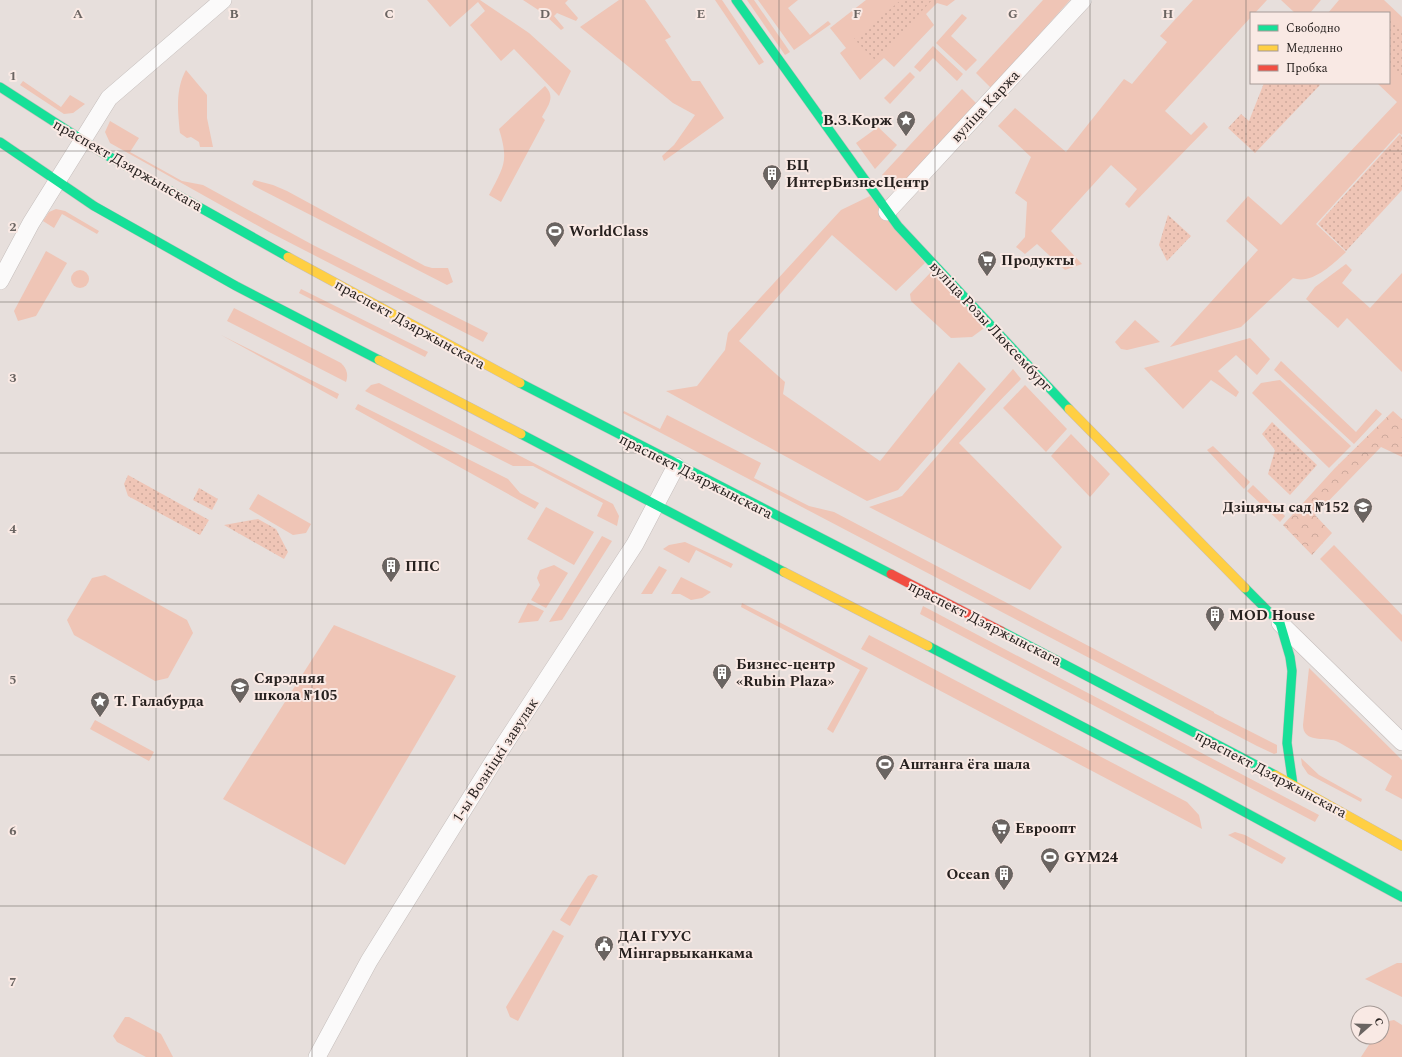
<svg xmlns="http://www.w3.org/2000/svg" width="1402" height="1057" viewBox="0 0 1402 1057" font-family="Spectral,serif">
<defs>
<pattern id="forest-crowns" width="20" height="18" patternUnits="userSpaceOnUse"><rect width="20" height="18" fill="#efc5b6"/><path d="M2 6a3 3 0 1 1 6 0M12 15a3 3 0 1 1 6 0" fill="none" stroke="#cda99c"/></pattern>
<pattern id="park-dots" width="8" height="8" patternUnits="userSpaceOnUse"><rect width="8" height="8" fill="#efc5b6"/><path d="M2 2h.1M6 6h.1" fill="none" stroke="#cda99c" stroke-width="1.8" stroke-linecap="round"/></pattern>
</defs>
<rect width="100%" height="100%" fill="#e7dfdc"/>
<g fill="#efc5b6">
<polygon points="427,0 480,0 529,33 571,71 559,96 514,49 501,61 470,25 485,11 478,2 450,27"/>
<polygon points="523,0 568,0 565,3 578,18 576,21 557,13 554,16 564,28 561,30 543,13"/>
<polygon points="619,0 645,0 671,37 665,40 692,81 700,81 724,118 664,161 662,156 674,145 695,115 673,103 580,27"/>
<polygon points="715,0 722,0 764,62 759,65"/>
<polygon points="747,0 754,0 790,52 785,55"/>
<polygon points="758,0 798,0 788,8 810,35 828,21 831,24 794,50"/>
<polygon points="866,0 955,0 947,6 937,3 926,14 934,25 894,67 884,58 860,80 840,53 846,48 830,28"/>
<polygon points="1043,0 1070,0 991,88 976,73"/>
<polygon points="1193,0 1267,0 1255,13 1251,13 1251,17 1165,111 1191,135 1204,122 1208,127 1129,208 1125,204 1137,189 1111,165 1051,231 1082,264 1065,270 1037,244 1025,254 1016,247 1025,237 1027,202 1015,193 1031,157 998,126 1015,108 1066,152 1124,79 1132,84 1167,42 1160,36"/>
<polygon points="1281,0 1321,0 1310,13 1295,13"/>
<path d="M1339 0H1384L1402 17V135L1399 133 1316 224 1346 252C1333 264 1312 285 1293 278L1241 327 1170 347 1258 250 1226 221 1248 196 1281 225 1397 102 1377 83H1389V13H1328Z"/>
<polygon points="962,14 967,18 951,36 977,60 966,71 936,43"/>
<polygon points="933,46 963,74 957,81 933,58 920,72 914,67"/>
<path d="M186 70 207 95V118L213 147H200L199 142 191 137 187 138 180 133C178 111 175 90 186 70Z"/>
<polygon points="910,72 915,77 890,104 884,98"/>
<polygon points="23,81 61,107 70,95 85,104 73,113 64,114 20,85"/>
<path d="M545 86C556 97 548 106 542 117L545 120 501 202 489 195C504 166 509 162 499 129Z"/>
<polygon points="962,89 977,104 901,189 894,189 882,175"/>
<polygon points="110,121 139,138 130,152 182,181 203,185 313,245 488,333 483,342 269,232 110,143 105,132"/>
<polygon points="878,127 897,145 875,169 856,143"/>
<polygon points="254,180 273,185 287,191 425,266 432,268 448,268 453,282 447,285 254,186 252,184"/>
<polygon points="870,196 925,263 896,291 832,235 739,341 785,382 783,394 880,461 959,362 986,389 898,490 867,501 666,391 697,386 725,350 728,333 841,210"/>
<polygon points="56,209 65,211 99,231 97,234 62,214 54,228 43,221 49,212"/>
<polygon points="46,251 67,263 36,316 18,321 14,311"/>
<polygon points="1346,264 1352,270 1342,283 1370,308 1402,273 1402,372 1347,318 1338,328 1306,299 1315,287"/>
<circle cx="80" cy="279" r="9"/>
<polygon points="932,271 987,326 972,337 951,338 911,301 910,294"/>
<polygon points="301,289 428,352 425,357 299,293"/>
<path d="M234 308 341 363C346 368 349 374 346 382L227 321Z"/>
<polygon points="1135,320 1160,342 1127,350 1121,349 1115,342"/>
<polygon points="221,335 339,394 337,399"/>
<polygon points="1250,338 1270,359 1257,375 1236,355 1218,371 1239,392 1236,397 1211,380 1183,409 1144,368"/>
<polygon points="1281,361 1356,432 1376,409 1382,414 1354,444 1274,370"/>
<polygon points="1013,369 1021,379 959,443 1062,547 1030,590 869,507 902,496"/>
<polygon points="1280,380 1351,446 1329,468 1252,393 1261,383"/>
<polygon points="379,383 613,504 619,516 617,526 597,516 603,503 533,466 513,466 365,391 371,385"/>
<polygon points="1025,385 1067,429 1046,452 1003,408"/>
<polygon points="358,404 508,479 520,493 539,503 535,509 355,409"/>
<polygon points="624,411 660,429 667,415 761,463 754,478 809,506 834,512 1214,712 1214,713 1277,745 1277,753 1274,754 1257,746 623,413"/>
<polygon points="1071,434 1110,474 1090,497 1051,456"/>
<polygon points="1213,446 1250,482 1244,489 1207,450"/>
<polygon points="1253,485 1285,516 1280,522 1247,491"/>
<polygon points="258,494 311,524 306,533 293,535 249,509"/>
<polygon points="546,507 594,532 574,565 527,539"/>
<polygon points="602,536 612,541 562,620 549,622"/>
<polygon points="685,542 733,564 731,568 696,550 689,563 663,549 669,545"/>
<polygon points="1334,545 1402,615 1402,642 1320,559"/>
<polygon points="554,565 568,573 546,608 531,600 540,585 537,578 540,570"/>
<polygon points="659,566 667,570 652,594 641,594"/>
<polygon points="105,575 187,620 193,633 168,678 155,681 74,635 67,620 92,578"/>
<polygon points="681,577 711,592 702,598 691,600 680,594 671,594"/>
<polygon points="528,603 544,611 538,621 518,623"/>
<polygon points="742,603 868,668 833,733 827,729 860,670 741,607"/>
<polygon points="923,606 1319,815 1315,822 920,614"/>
<polygon points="334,625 456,676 345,865 223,799"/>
<polygon points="869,635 1187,802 1199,815 1202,829 861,649"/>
<path d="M1309 668 1402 760V799L1385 790 1392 776C1375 765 1354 750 1336 741 1325 737 1303 743 1303 725Z"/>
<polygon points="95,720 154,752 149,761 90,729"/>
<polygon points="1301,758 1319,775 1362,799 1361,802 1308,774 1302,765"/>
<polygon points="1235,832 1245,835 1286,858 1282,864 1228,835"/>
<polygon points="593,874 598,876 570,926 560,920 588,876"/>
<polygon points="553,930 564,936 518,1021 510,1017 506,1007"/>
<polygon points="1397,963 1402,963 1402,997 1365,979"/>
<polygon points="125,1017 129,1017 161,1034 173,1057 146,1057 117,1042 113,1036"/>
<polygon points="1394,1020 1402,1025 1402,1057 1361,1057 1374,1037 1382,1037 1382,1025 1389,1021"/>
</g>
<polygon fill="url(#forest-crowns)" points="1393,411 1402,419 1402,457 1381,447 1315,515 1332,533 1312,555 1283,525 1335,468"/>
<g fill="url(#park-dots)">
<polygon points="901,0 932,0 876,61 854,39"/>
<polygon points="1390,17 1402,28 1402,79 1389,67"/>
<polygon points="1264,83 1318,83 1320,85 1255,153 1228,128 1241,114 1249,121"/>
<polygon points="1400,134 1402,137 1402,190 1346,251 1318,224"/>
<polygon points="1168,215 1191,236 1167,261 1159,245"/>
<polygon points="1272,422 1317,465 1290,495 1268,474 1275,450 1262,434"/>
<polygon points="128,475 209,520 200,535 128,496 124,484"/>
<polygon points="199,488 218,499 212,510 193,500"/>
<polygon points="258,519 276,529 288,552 284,559 224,525"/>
</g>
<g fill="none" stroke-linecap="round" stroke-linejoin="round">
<g stroke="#c4bdbb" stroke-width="18">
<g id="street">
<polyline points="887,212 1083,0"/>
<polyline points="0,281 31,223 109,98 223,0"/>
<polyline points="1280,623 1402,742"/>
<polyline points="317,1057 369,961 498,754 635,544 676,466"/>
</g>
</g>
<g stroke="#c4bdbb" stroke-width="10">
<g id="fast">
<polyline points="736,0 898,226 1069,409"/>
<polyline points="0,87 101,152 288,257"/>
<polyline points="0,142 94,206 236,286 379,360"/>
<polyline points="520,383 891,574"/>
<polyline points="521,434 784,572"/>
<polyline points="1245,588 1280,623 1290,657 1292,671 1287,743 1293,785"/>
<polyline points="1001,631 1275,775"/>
<polyline points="928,646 1202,789 1402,897"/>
</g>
</g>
<g stroke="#c4bdbb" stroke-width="10">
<g id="slow">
<polyline points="288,257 520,383"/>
<polyline points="379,360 521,434"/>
<polyline points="1069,409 1245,588"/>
<polyline points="784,572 928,646"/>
<polyline points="1275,775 1402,846"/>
</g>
</g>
<g stroke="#c4bdbb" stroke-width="10">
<polyline id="jam" points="891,574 1001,631"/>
</g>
<use href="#street" stroke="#fbfafa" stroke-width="17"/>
<use href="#fast" stroke="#16e098" stroke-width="9"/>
<use href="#slow" stroke="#ffcf43" stroke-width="9"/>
<use href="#jam" stroke="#f24e42" stroke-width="9"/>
</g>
<path fill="none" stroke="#6a6461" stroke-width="1" stroke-opacity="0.55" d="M156 0V1057M312 0V1057M467 0V1057M623 0V1057M779 0V1057M935 0V1057M1090 0V1057M1246 0V1057M0 151H1402M0 302H1402M0 453H1402M0 604H1402M0 755H1402M0 906H1402"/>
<defs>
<g id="sight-pin" transform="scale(1)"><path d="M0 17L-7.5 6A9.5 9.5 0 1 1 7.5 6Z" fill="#6a6461" stroke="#f9e9e4"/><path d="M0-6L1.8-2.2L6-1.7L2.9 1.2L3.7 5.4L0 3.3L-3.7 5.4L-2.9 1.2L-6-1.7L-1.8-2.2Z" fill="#fff"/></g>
<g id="building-pin" transform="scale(1)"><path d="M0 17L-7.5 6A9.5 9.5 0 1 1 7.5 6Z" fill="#6a6461" stroke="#f9e9e4"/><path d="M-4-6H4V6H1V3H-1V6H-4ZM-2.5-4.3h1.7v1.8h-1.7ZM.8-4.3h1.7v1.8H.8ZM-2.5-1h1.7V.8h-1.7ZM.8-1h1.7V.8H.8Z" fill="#fff"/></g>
<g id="stadium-pin" transform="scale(1)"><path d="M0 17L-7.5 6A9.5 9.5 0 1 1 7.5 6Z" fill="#6a6461" stroke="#f9e9e4"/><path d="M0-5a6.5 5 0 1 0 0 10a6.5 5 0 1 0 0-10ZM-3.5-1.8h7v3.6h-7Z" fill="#fff"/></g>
<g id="supermarket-pin" transform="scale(1)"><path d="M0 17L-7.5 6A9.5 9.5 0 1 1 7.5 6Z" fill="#6a6461" stroke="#f9e9e4"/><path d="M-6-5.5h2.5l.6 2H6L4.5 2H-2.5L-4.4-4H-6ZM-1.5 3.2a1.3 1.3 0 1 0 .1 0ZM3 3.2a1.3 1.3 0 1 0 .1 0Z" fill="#fff"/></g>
<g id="school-pin" transform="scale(1)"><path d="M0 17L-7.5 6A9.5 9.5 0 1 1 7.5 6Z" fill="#6a6461" stroke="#f9e9e4"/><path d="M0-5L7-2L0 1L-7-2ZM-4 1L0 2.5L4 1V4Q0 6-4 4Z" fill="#fff"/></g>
<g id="civic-pin" transform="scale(1)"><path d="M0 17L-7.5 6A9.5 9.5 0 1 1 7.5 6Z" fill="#6a6461" stroke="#f9e9e4"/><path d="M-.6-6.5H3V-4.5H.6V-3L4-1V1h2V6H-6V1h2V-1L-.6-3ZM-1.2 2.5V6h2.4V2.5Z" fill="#fff"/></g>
</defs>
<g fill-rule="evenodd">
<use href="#sight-pin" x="906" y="120"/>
<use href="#building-pin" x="772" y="174"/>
<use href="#stadium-pin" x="555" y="231"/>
<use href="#supermarket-pin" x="987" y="260"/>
<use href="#school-pin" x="1363" y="507"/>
<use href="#building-pin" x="391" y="566"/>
<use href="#building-pin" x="1215" y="615"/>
<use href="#building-pin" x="722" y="673"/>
<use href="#school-pin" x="240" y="687"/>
<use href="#sight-pin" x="100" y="701"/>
<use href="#stadium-pin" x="885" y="764"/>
<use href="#supermarket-pin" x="1001" y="828"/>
<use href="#stadium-pin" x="1050" y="857"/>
<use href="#building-pin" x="1004" y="874"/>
<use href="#civic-pin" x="604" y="945"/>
</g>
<g text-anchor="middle" stroke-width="4" stroke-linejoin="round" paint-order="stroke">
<g font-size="15" fill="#27211f" stroke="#f9e9e4">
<text transform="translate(985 106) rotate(-47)" y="5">вуліца Каржа</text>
<text transform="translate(128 165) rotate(30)" y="5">праспект Дзяржынскага</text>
<text transform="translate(410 324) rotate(29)" y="5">праспект Дзяржынскага</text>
<text transform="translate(991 326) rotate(47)" y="5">вуліца Розы Люксембург</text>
<text transform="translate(696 476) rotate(27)" y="5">праспект Дзяржынскага</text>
<text transform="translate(985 623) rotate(27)" y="5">праспект Дзяржынскага</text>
<text transform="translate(495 760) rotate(-57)" y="5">1-ы Возніцкі завулак</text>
<text transform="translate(1271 774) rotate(28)" y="5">праспект Дзяржынскага</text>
</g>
<g font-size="15" font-weight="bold" fill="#27211f" stroke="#f9e9e4" text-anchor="start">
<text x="892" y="125" text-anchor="end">В.З.Корж</text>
<text x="786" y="170">БЦ<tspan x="786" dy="17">ИнтерБизнесЦентр</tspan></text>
<text x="569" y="236">WorldClass</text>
<text x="1001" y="265">Продукты</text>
<text x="1349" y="512" text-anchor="end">Дзіцячы сад №152</text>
<text x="405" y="571">ППС</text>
<text x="1229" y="620">MOD House</text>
<text x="736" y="669">Бизнес-центр<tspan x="736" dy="17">«Rubin Plaza»</tspan></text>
<text x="254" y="683">Сярэдняя<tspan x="254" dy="17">школа №105</tspan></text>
<text x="114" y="706">Т. Галабурда</text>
<text x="899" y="769">Аштанга ёга шала</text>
<text x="1015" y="833">Евроопт</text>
<text x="1064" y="862">GYM24</text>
<text x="990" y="879" text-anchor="end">Ocean</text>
<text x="618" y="941">ДАІ ГУУС<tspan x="618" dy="17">Мінгарвыканкама</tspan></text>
</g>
</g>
<g font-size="13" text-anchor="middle" font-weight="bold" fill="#6a6461" stroke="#f9e9e4" stroke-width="4" stroke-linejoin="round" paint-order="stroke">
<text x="78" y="18">A</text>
<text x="234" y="18">B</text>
<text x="389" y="18">C</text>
<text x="545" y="18">D</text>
<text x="701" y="18">E</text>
<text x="857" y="18">F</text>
<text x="1013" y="18">G</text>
<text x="1168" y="18">H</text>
<text x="13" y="80">1</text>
<text x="13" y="231">2</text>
<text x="13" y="382">3</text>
<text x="13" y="533">4</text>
<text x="13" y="684">5</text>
<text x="13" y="835">6</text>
<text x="13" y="986">7</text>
</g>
<rect x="1250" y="12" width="140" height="72" fill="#f9e9e4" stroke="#a59995"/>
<rect x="1258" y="25" width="20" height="6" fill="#16e098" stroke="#a59995"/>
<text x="1286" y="32" font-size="12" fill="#27211f">Свободно</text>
<rect x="1258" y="45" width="20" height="6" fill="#ffcf43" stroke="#a59995"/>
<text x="1286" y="52" font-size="12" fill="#27211f">Медленно</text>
<rect x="1258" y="65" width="20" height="6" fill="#f24e42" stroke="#a59995"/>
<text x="1286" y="72" font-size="12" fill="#27211f">Пробка</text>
<g transform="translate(1370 1025) rotate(70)"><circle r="19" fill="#f9e9e4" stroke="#a59995"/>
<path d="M0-3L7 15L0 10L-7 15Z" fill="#6a6461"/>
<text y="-6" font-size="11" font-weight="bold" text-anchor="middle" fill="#27211f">С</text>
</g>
</svg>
